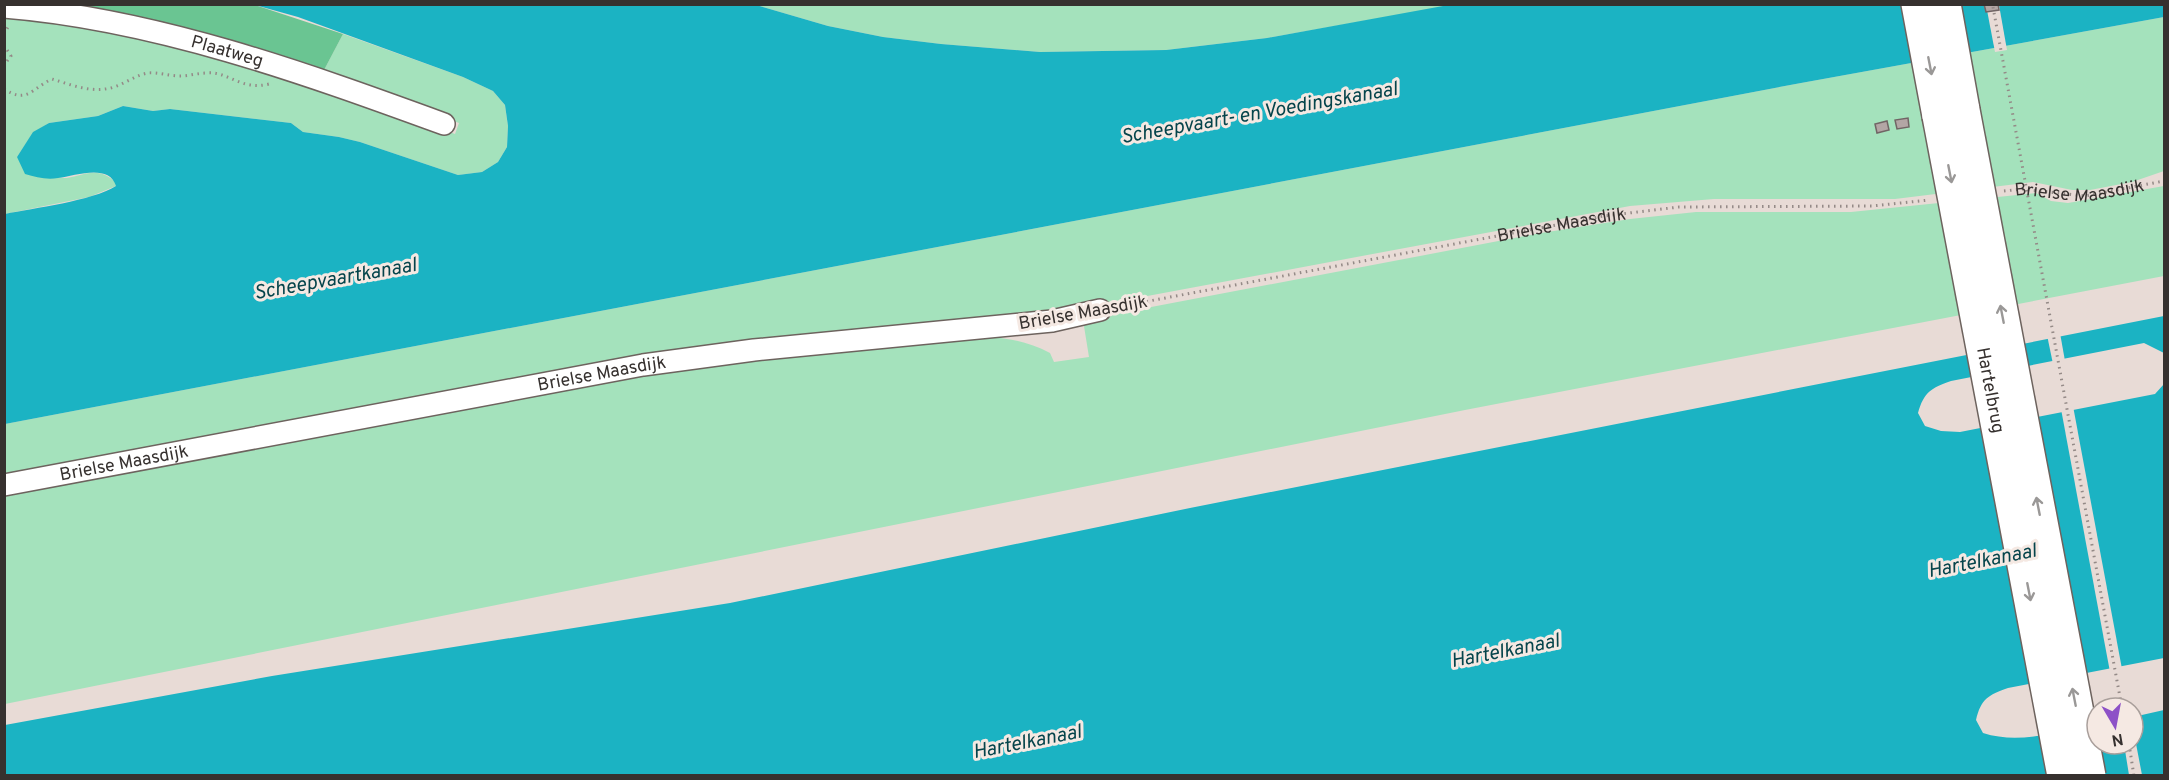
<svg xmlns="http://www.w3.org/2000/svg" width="2169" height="780" viewBox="0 0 2169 780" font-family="Overpass,sans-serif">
<rect width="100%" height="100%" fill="#e8dbd6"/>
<g fill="#a4e2bc">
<polygon points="756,5 1454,5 1267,38 1166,50 1040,52 941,44 883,37 828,26"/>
<path d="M5 11 120 30 354 96 455 134 459 123 323 72 343 34 463 77 493 91 505 105 508 126 507 147 498 162 482 172 458 175 360 142 339 137 303 132 291 123 170 109 153 111 123 106 98 116 49 123 33 133 17 157C29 163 43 173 56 177 74 183 94 161 115 182L116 186 89 197 5 214Z"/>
<polygon points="2164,17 2164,171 2132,182 2090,190 2072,190 2033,182 1895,199 1714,199 1630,206 1083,308 941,324 5,477 5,424 1801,83"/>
<path d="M2164 186V276L1465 410 5 704V494L684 367 992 337C1013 339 1031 343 1050 353L1054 362 1089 357 1083 320 1541 233 1630 219 1696 212H1851L2036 193 2051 201 2068 203Z"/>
</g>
<polygon fill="#6ac592" points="58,5 255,5 343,34 323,72"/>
<g fill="#1bb3c3">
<path d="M1454 4 2164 5V17L1801 83 5 424V214C34 208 92 201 116 186 109 163 75 176 58 178 46 180 36 177 25 174L17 157 33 132 49 123 98 116 123 106 153 111 170 109 291 123 303 132 339 137 360 142 458 175 482 172 498 162 507 147 508 126 505 105 493 91 463 77 298 17 255 5H756L828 26 883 37 941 44 1040 52 1166 50 1267 38Z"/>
<path d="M2164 316V353L2144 343 1951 381C1931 388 1924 392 1918 413L1925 426 1941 431 1960 432 2155 394 2164 384V658L2008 688C1988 695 1981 699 1976 720L1983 733C2020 745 2060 731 2097 724V744H2133V717L2164 710V775L5 776V725L272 676 730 603 1190 508Z"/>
</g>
<g fill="#e8dbd6">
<polygon points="1986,5 1999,5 2007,50 1995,52"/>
<polygon points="2060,333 2065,361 2053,364 2047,335"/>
<polygon points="2073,406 2122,669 2110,672 2061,409"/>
<polygon points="2133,728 2142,775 2129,775 2124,744 2133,744"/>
</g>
<g fill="#b3a6a5" stroke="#716565" stroke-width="1.5">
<polygon points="1984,4 1998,4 1999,10 1986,12"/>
<polygon points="1908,118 1909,127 1897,129 1895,120"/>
<polygon points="1887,121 1889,130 1877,133 1875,124"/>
</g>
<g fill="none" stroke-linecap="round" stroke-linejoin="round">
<g stroke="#6d635e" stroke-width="24">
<g id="street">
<path id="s3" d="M4 7C155 19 304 73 444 124"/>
<path id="s4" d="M4 485 643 365 754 350 1052 321 1100 310"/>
</g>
</g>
<g stroke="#6d635e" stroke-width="36">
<g id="primary">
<polyline points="1918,4 1939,116"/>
<polyline points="1944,4 1963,110"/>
</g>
</g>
<g stroke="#948a87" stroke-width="3" stroke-dasharray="1.5 4.5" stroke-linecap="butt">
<polyline points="1992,4 1993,7"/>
<polyline points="4,34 8,27"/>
<polyline points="4,45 11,56 4,65"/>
<path d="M4 89C27 104 31 89 52 79 72 85 93 94 114 87 126 83 136 75 148 73 158 72 169 76 180 76 189 76 198 73 207 73 228 71 241 91 269 84"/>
<path id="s1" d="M2004 191 2023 189 2085 196 2164 181"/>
<path id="s2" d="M1117 307 1604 216 1679 207 1872 206 1929 200"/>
<polyline points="2129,744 2134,776"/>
</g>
<use href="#street" stroke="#fff" stroke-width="21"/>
<use href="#primary" stroke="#fff" stroke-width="33"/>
<g stroke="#6d635e" stroke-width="36" stroke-linecap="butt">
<g id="primary-bridge">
<polyline points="1963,110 2089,776"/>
<path id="s5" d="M1939 116 2064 776"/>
</g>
</g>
<polyline stroke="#948a87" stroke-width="3" stroke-dasharray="1.5 4.5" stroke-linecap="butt" points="1993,7 2122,708"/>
<use href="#primary-bridge" stroke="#fff" stroke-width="33"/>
</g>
<defs><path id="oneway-shaft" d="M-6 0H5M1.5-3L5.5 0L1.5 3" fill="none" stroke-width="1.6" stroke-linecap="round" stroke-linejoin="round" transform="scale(1.5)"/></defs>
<g stroke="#9a9897">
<use href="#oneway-shaft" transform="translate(1930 66) rotate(79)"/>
<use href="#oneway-shaft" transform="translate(1950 174) rotate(79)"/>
<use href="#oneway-shaft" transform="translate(2002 314) rotate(-101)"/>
<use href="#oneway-shaft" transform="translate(2038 506) rotate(-101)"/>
<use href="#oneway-shaft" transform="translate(2029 592) rotate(79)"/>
<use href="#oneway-shaft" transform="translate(2074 697) rotate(-101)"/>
</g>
<g text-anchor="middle" stroke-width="6" stroke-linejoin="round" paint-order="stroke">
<g font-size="18" fill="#36312f" stroke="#f5e9e3">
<text dy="6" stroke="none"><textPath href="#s3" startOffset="228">Plaatweg</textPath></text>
<text dy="6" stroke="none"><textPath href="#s1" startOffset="76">Brielse Maasdijk</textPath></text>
<text dy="6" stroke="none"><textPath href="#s2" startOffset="452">Brielse Maasdijk</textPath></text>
<text transform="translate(1083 312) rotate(-10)" y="6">Brielse Maasdijk</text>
<text dy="6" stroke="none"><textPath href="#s4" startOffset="608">Brielse Maasdijk</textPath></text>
<text dy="6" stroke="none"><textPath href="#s5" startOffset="279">Hartelbrug</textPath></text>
<text dy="6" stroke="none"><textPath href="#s4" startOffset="122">Brielse Maasdijk</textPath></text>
</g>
<g font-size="20" font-style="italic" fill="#05444b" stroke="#f5e9e3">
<text transform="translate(1259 112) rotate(-10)" y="7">Scheepvaart- en Voedingskanaal</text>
<text transform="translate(335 278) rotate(-10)" y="7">Scheepvaartkanaal</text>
<text transform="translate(1982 560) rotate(-11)" y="7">Hartelkanaal</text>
<text transform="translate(1505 650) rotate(-11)" y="7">Hartelkanaal</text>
<text transform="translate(1027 741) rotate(-11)" y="7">Hartelkanaal</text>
</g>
</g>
<rect width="2169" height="780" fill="none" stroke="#36312f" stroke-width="12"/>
<g transform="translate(2115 726) rotate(170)"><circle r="28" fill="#f5e9e3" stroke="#a99f9b" stroke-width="1.5"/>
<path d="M0-4.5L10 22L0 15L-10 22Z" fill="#8d51c7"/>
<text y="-9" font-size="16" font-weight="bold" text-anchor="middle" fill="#36312f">N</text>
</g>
</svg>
